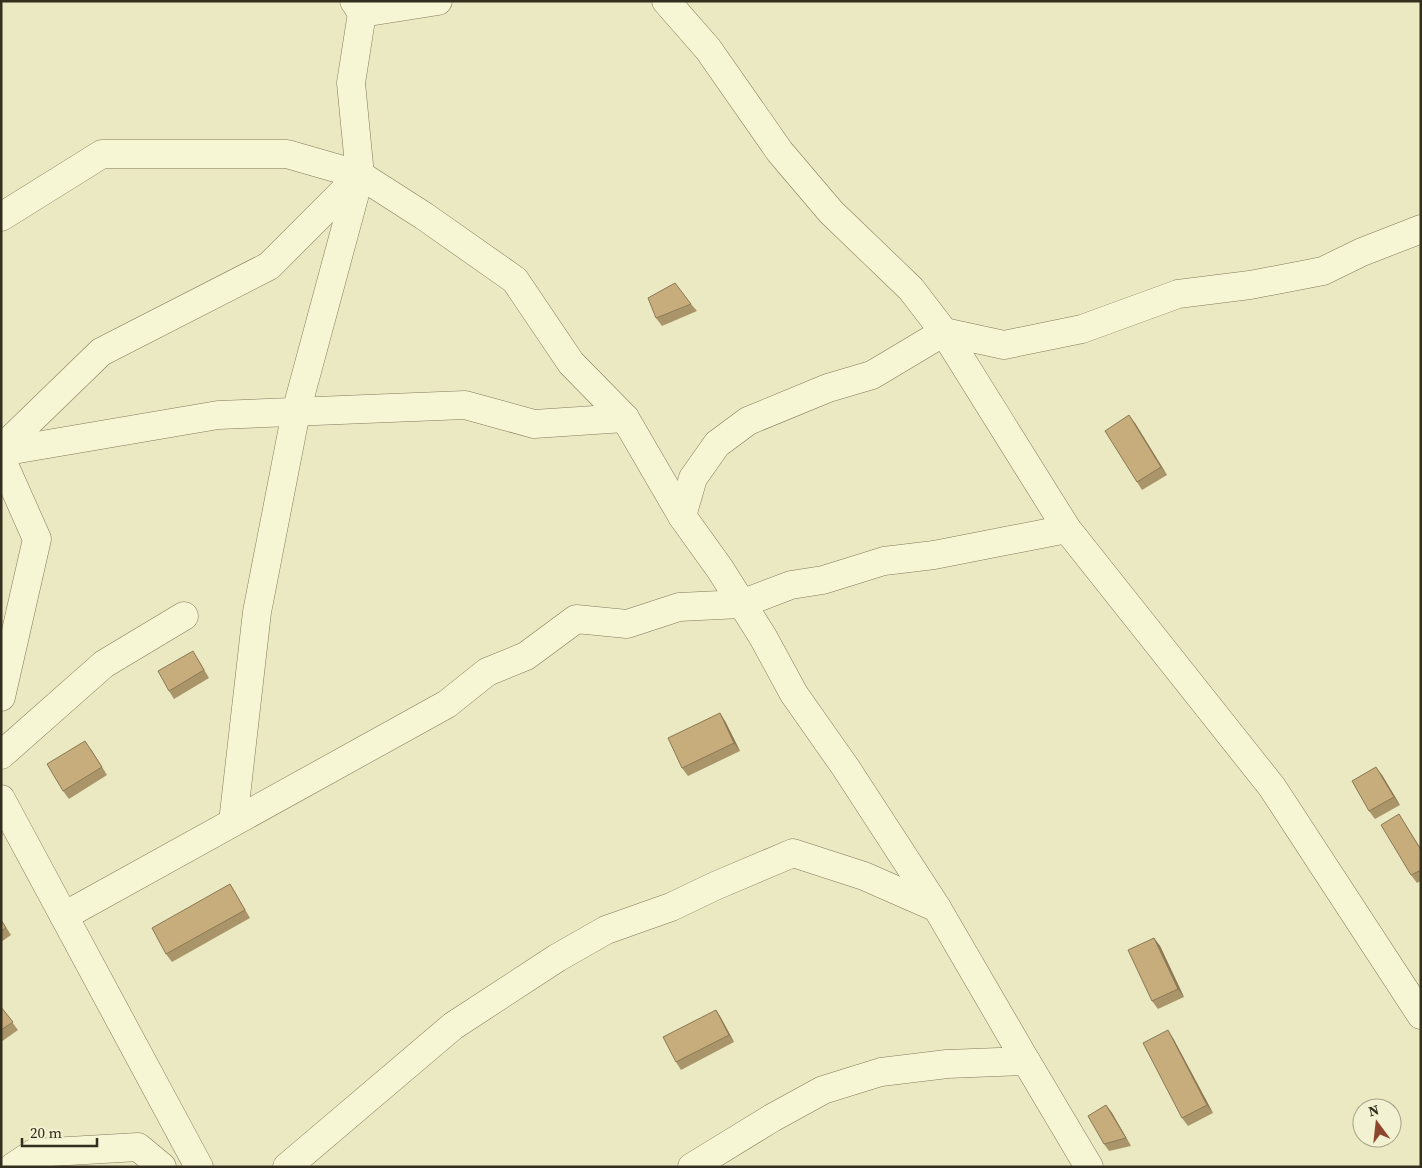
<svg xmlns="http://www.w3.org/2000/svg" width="1422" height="1168" viewBox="0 0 1422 1168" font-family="'Source Serif 4',serif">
<rect width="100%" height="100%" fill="#eae9c2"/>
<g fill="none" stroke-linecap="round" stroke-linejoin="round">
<g stroke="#837a5b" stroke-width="29">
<g id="minor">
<polyline points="666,1 708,49 780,152 831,212 911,289 944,332 1067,529 1272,787 1421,1015"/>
<polyline points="362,13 438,1"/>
<polyline points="1,217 102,154 287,154 360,175 424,216 515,280 571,363 625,418 682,516 720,569 763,637 794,694 846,768 937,908 1026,1061 947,1064 881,1072 823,1090 772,1118 692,1167"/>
<polyline points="1,449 101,352 269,266 359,176"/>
<polyline points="1,452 218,415 465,405 534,424 625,418"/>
<polyline points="1,458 37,539 1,697"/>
<polyline points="682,516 693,478 717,444 748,421 828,388 872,375 944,332 1004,345 1082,329 1178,294 1250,285 1323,271 1362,252 1421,229"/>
<polyline points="1,755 104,664 184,616"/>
<polyline points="1,799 199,1167"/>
<polyline points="233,822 257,612 296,412 360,175 351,83 362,13 354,1"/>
<polyline points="64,916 447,704 487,672 526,656 576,619 627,624 679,607 741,604 791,585 823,580 884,561 934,555 1067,529"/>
<polyline points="1026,1061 1089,1167"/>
<polyline points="13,1167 34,1153 138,1147 162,1167"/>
<polyline points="287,1167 453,1026 557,958 606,930 671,907 715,886 793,853 864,876 937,908"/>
</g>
</g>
<use href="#minor" stroke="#f6f5d4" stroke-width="28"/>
</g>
<g fill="#aa956a">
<polygon points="691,304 697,311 662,326 656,318"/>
<polygon points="1135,423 1167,475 1142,490 1137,482"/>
<polygon points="198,659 209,678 174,699 169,691"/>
<polygon points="725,721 740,751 688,776 682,768"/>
<polygon points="91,749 107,775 69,799 63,791"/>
<polygon points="1382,775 1400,805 1375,819 1369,811"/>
<polygon points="1399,814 1421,849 1421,881 1417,883 1411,875"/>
<polygon points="230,884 235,892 250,918 172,962 166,954"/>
<polygon points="1,919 11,935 1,942"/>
<polygon points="1154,938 1160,946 1184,997 1158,1009 1152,1001"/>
<polygon points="1,1007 18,1030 1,1042"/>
<polygon points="716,1010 721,1018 734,1042 681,1070 676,1062"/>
<polygon points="1173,1038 1213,1113 1188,1126 1182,1118"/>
<polygon points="1106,1105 1112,1113 1131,1146 1109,1151 1104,1144"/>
</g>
<g fill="#8b7956">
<polygon points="1129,415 1135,423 1167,475 1161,467"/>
<polygon points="720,713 725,721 740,751 734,743"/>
<polygon points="1376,767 1382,775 1400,805 1394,797"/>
<polygon points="1154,938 1160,946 1184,997 1178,989"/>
<polygon points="716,1010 721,1018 734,1042 729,1035"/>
<polygon points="1168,1030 1173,1038 1213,1113 1207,1105"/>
<polygon points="1106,1105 1112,1113 1131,1146 1126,1138"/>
</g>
<g fill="#c6ad7b" stroke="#8b7956">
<polygon points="675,283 691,304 656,318 648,298"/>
<polygon points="1129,415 1161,467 1137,482 1105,431"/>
<polygon points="193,651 204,670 169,691 158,671"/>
<polygon points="720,713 734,743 682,768 668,738"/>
<polygon points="85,741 102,767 63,791 47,764"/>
<polygon points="1376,767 1394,797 1369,811 1352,781"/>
<polygon points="1399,814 1421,850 1421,870 1411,875 1381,825"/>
<polygon points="230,884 245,910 166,954 152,928"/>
<polygon points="1,920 6,928 1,931"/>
<polygon points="1154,938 1178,989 1152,1001 1128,950"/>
<polygon points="1,1007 13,1022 1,1030"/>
<polygon points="716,1010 729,1035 676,1062 663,1037"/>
<polygon points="1168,1030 1207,1105 1182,1118 1143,1043"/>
<polygon points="1106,1105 1126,1138 1104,1144 1088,1116"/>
</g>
<rect width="1422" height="1168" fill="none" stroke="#332e1e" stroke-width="5"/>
<g transform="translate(1377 1123) rotate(345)"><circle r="24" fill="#f2f1d1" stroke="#a6a389"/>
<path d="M0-4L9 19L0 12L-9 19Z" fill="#8d472f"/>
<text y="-8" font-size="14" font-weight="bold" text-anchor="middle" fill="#332e1e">N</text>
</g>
<path d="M22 1138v8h75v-8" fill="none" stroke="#332e1e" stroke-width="2.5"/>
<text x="30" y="1138" font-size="15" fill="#332e1e" stroke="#f2f1d1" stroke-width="4" paint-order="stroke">20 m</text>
</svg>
